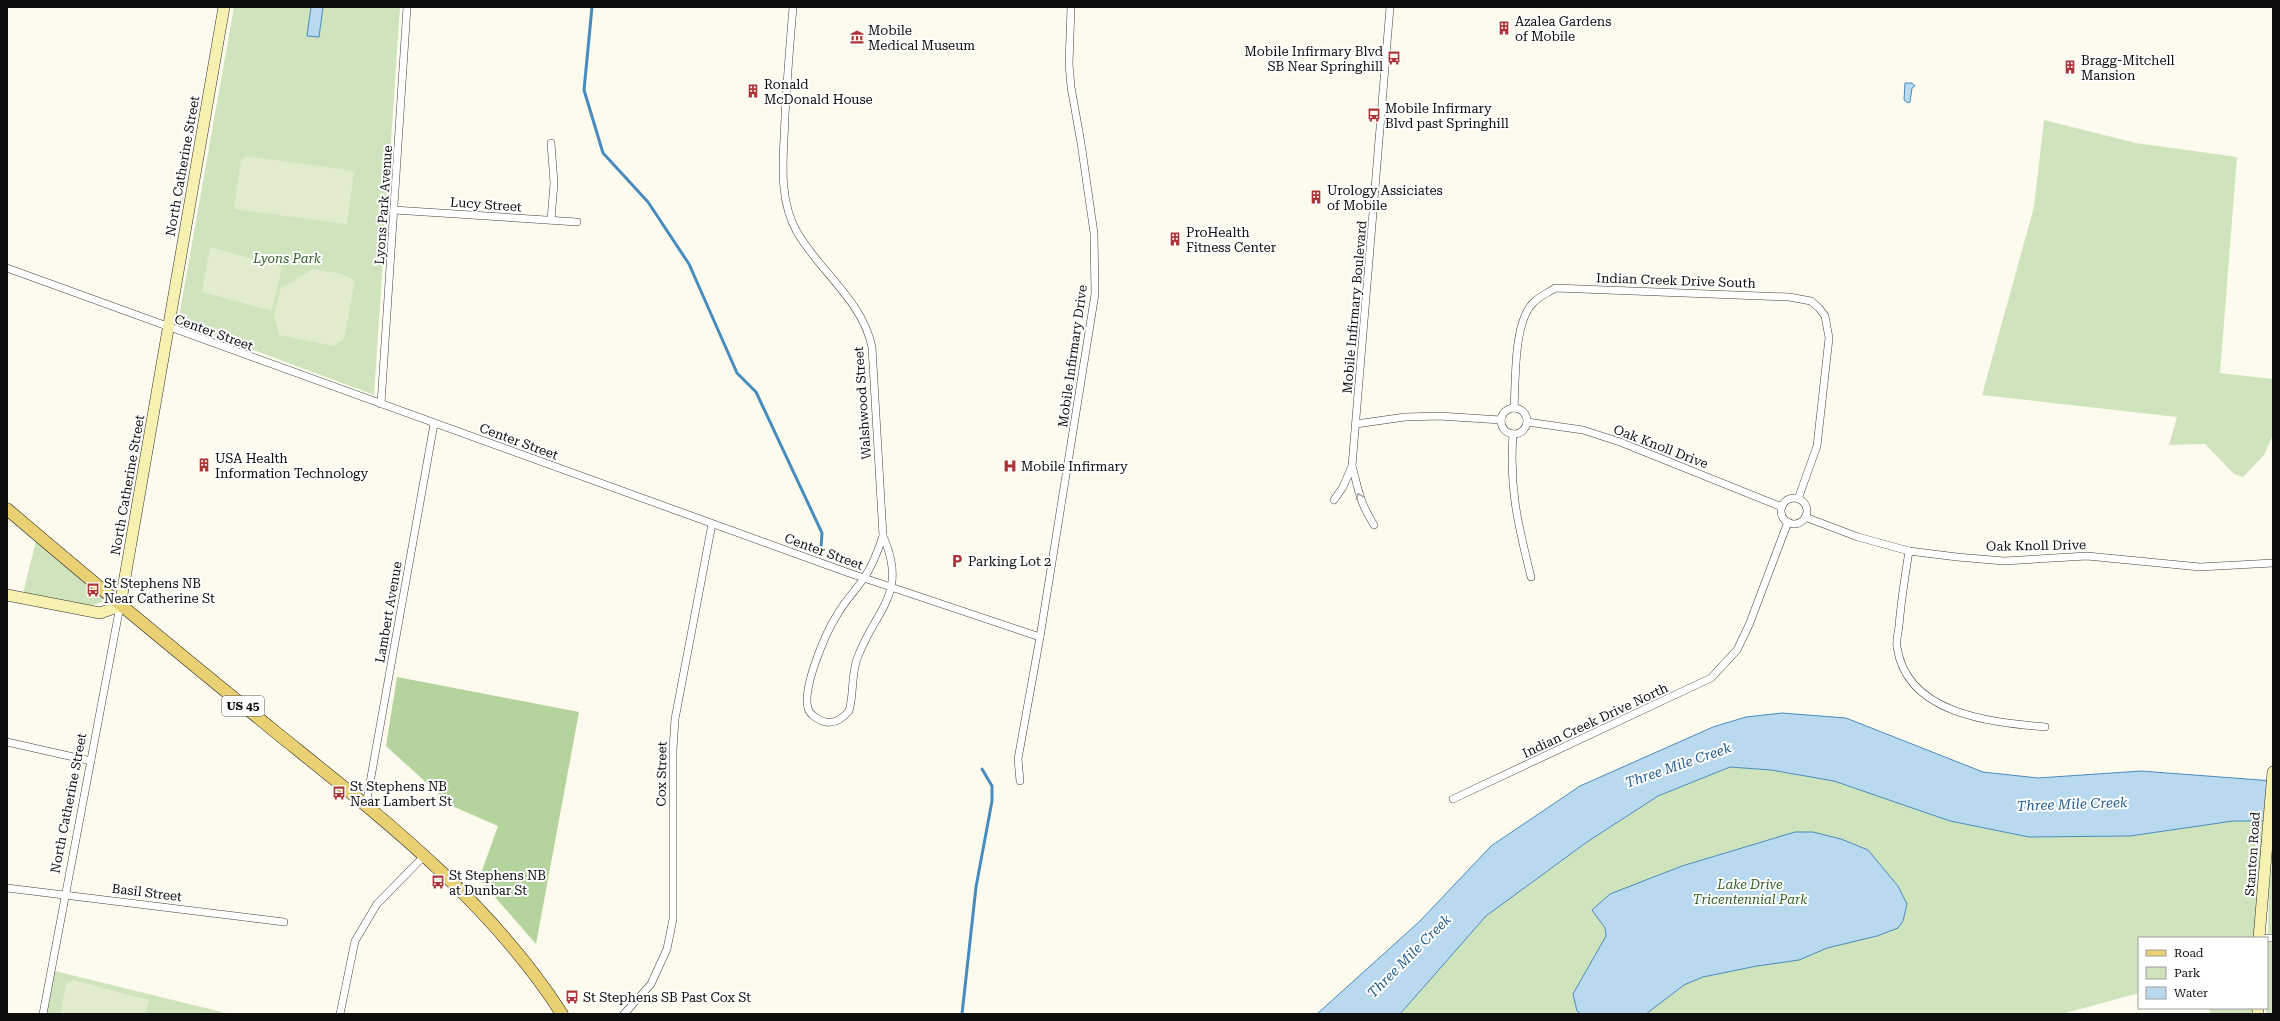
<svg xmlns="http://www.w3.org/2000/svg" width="2280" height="1021" viewBox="0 0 2280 1021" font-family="'Roboto Serif',serif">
<rect width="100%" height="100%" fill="#fdfbee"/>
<g fill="#cfe4bc">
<polygon points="234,7 400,7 374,395 178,322"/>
<polygon points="2044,120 2136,143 2237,157 2220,373 2273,379 2273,435 2264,455 2243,477 2234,474 2205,444 2169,445 2177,417 1982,395 2034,207"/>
<polygon points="36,541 103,597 102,602 90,606 23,593"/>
<polygon points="1730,767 1771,770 1834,781 1950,821 2029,837 2130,836 2233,821 2268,821 2259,938 2139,938 2139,993 2062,1014 1403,1014 1402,1010 1486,916 1587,842 1658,796"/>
<polygon points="2273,860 2273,1014 2266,1014 2269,888"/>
<polygon points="51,970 230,1014 43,1014"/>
<polygon points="2209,1008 2258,1008 2258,1014 2210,1014"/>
</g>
<polygon fill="#b4d39d" points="397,677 579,712 536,944 479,879 498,826 452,806 386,746"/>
<g fill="#e0eccd">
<polygon points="246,156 354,171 347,224 234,209 241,160"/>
<polygon points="210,247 282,267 272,311 202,292"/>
<polygon points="313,269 342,274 355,281 344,339 333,346 279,335 274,314 281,288"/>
<polygon points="73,980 149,1000 145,1014 60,1014 66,984"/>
</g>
<g fill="#b9d9ef" stroke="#488bbe">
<polygon points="311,7 323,7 319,37 307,36"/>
<polygon points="1905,83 1912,83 1915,86 1912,88 1910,102 1908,103 1904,100"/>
<polygon points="1782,713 1846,718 1983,772 2038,778 2141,771 2273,781 2273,821 2233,821 2130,836 2029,837 1950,821 1834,781 1771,770 1730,767 1658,796 1587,842 1486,916 1400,1014 1317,1014 1420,921 1491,846 1580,786 1713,727 1746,717"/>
<polygon points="1795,832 1813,832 1841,839 1868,850 1898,886 1907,904 1903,921 1898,928 1877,936 1827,948 1799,960 1757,966 1703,977 1684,985 1646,1014 1581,1014 1577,1011 1573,994 1606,936 1605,928 1592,910 1610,894 1682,866"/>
</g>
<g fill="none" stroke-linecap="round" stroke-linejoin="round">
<g stroke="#488bbe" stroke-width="3">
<polyline points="592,7 584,90 603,153 648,202 689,264 737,373 756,392 822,533 821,548"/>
<polyline points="962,1014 976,887 992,801 992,786 982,769"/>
</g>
<g stroke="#404040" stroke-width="8">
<g id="street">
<path d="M793 7C790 43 787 80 785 116 784 154 777 197 797 232 820 272 862 300 872 347L883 536"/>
<polyline points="551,143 554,183 551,220"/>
<polyline points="394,210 577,222"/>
<polyline points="7,268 849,573 1040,637"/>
<polyline points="381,404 407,7"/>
<path d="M1514 408C1516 381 1513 321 1534 302 1540 296 1548 293 1555 288L1789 297 1811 301 1819 308 1825 316 1829 338 1817 446 1798 499"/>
<circle cx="1514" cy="421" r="13"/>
<polyline points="1527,422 1583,430 1620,442 1782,507"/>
<polyline points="1356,424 1405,417 1439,416 1501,420"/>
<path d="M1513 434C1509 488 1518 525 1531 577"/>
<path d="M1352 466C1359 491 1359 501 1374 525"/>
<circle cx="1794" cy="511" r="13"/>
<polyline points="1334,500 1343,487 1352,466 1390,7"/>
<polyline points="1805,517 1858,537 1909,551 1957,557 2004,561 2087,556 2200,567 2273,563"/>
<path d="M883 536C909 595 875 609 857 659 851 676 854 694 849 711 843 718 836 724 826 722 819 721 809 714 808 708 802 688 826 632 837 615 845 601 855 591 864 578 873 565 878 551 883 536Z"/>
<path d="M1909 551C1905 576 1901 601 1899 626 1898 633 1896 641 1897 647 1907 715 1991 722 2045 727"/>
<polyline points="7,742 91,761"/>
<polyline points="1020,781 1018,759 1040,637 1095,294 1094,233 1081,143 1071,87 1069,64 1071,7"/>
<polyline points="1453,799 1711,678 1737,650 1749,625 1788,522"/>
<polyline points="366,805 434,424"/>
<polyline points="7,888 284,922"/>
<polyline points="2267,938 2273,938"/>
<polyline points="43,1014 120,606"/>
<polyline points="340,1014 355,941 377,904 424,856"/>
<polyline points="624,1014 651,984 667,949 673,919 673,749 675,719 712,524"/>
</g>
</g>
<g stroke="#2f2f2f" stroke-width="12">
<g id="secondary">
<polyline points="7,595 100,613 120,606 224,7"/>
<polyline points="2259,938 2273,772"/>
<polyline points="2258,1008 2258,1014"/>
</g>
</g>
<g stroke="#1e1e1e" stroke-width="13">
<path id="primary" d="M7 509C96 585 187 660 278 734 381 817 489 900 562 1014"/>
</g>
<use href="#street" stroke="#fff" stroke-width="7"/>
<use href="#secondary" stroke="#f6f0b1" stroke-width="11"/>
<use href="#primary" stroke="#e9d073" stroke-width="12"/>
</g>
<defs><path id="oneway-chevron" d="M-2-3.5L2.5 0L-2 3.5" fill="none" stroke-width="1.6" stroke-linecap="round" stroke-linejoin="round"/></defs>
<use stroke="#9e9e9e" href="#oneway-chevron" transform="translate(1359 496) rotate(-110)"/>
<defs>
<g id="building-bare" transform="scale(1.08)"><path d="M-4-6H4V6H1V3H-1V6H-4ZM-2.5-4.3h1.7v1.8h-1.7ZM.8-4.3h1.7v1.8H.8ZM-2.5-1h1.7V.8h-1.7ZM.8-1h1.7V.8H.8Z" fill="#ad3537" stroke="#fff" stroke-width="2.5" paint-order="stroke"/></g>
<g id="museum-bare" transform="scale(1.08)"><path d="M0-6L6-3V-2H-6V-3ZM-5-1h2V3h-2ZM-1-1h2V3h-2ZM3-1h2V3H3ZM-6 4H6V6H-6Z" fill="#ad3537" stroke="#fff" stroke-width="2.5" paint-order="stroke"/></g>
<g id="bus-bare" transform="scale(1.08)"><path d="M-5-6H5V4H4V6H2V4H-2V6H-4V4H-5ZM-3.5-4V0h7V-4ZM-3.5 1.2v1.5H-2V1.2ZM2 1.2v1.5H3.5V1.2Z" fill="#ad3537" stroke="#fff" stroke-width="2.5" paint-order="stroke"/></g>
<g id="hospital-bare" transform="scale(1.08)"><path d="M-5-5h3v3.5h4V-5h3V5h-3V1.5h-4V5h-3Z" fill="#ad3537" stroke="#fff" stroke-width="2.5" paint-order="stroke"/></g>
<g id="parking-bare" transform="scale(1.08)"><path d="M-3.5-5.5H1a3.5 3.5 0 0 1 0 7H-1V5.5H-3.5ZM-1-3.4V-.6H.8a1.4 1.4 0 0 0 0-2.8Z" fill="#ad3537" stroke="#fff" stroke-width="2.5" paint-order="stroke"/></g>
</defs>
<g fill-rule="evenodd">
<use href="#building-bare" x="1504" y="28"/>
<use href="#museum-bare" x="857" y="37"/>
<use href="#bus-bare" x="1394" y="58"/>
<use href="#building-bare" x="2070" y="67"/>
<use href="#building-bare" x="753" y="91"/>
<use href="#bus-bare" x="1374" y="115"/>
<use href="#building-bare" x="1316" y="197"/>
<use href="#building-bare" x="1175" y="239"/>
<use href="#building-bare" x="204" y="465"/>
<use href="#hospital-bare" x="1010" y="466"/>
<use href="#parking-bare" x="957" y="561"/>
<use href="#bus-bare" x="93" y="590"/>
<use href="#bus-bare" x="339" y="793"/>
<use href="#bus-bare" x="438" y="882"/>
<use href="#bus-bare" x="572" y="997"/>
</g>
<g text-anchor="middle" stroke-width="4" stroke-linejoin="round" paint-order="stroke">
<rect fill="#fff" stroke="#565656" stroke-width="1" x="222" y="696" width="42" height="20" rx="3"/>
<g font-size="12" font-weight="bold" fill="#0d0d0d">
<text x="243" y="710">US 45</text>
</g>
<g font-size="13" fill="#0d0d0d" stroke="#fff" text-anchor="start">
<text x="1515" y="26">Azalea Gardens<tspan x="1515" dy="15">of Mobile</tspan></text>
<text x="868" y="35">Mobile<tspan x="868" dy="15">Medical Museum</tspan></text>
<text x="1383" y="56" text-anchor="end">Mobile Infirmary Blvd<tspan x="1383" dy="15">SB Near Springhill</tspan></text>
<text x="2081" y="65">Bragg-Mitchell<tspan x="2081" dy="15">Mansion</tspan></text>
<text x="764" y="89">Ronald<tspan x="764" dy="15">McDonald House</tspan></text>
<text x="1385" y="113">Mobile Infirmary<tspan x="1385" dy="15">Blvd past Springhill</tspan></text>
<text x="1327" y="195">Urology Assiciates<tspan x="1327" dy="15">of Mobile</tspan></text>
<text x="1186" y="237">ProHealth<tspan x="1186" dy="15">Fitness Center</tspan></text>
<text x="215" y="463">USA Health<tspan x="215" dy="15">Information Technology</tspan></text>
<text x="1021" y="471">Mobile Infirmary</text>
<text x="968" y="566">Parking Lot 2</text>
<text x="104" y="588">St Stephens NB<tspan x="104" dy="15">Near Catherine St</tspan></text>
<text x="350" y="791">St Stephens NB<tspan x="350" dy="15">Near Lambert St</tspan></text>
<text x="449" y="880">St Stephens NB<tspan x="449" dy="15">at Dunbar St</tspan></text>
<text x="583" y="1002">St Stephens SB Past Cox St</text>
</g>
<g font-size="13" fill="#0d0d0d" stroke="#fff">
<text transform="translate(182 166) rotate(-80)" y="5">North Catherine Street</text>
<text transform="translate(486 204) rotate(4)" y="5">Lucy Street</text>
<text transform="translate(383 205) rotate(-86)" y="5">Lyons Park Avenue</text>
<text transform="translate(1676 280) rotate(2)" y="5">Indian Creek Drive South</text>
<text transform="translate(1354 307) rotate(-85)" y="5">Mobile Infirmary Boulevard</text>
<text transform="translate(214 332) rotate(20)" y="5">Center Street</text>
<text transform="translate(1072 356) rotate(-82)" y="5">Mobile Infirmary Drive</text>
<text transform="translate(862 403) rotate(-94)" y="5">Walshwood Street</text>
<text transform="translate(519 441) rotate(20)" y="5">Center Street</text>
<text transform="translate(1661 446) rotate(21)" y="5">Oak Knoll Drive</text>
<text transform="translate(127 485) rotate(-80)" y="5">North Catherine Street</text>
<text transform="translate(2036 545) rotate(-1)" y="5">Oak Knoll Drive</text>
<text transform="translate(824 551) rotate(20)" y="5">Center Street</text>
<text transform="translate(388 612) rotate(-80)" y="5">Lambert Avenue</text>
<text transform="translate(1595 720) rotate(-25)" y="5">Indian Creek Drive North</text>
<text transform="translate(661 774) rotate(-89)" y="5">Cox Street</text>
<text transform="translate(68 803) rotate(-79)" y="5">North Catherine Street</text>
<text transform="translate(2252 854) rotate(-86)" y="5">Stanton Road</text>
<text transform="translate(147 892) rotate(7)" y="5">Basil Street</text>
</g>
<g font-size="13" font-style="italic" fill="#2f5d25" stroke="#fff">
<text x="287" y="263">Lyons Park</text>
<text x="1750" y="889">Lake Drive<tspan x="1750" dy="15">Tricentennial Park</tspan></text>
</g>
<g font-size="14" font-style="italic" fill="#245e90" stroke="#fff">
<text transform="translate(1678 765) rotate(-19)" y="5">Three Mile Creek</text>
<text transform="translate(2072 804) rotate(-2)" y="5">Three Mile Creek</text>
<text transform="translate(1409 956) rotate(-45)" y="5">Three Mile Creek</text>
</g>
</g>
<rect width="2280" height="1021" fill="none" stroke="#0d0d0d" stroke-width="16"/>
<rect x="2138" y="937" width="130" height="72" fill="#ffffff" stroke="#9e9e9e"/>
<rect x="2146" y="950" width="20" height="6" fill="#e9d073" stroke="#9e9e9e"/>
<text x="2174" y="957" font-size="12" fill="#0d0d0d">Road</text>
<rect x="2146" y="967" width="20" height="12" fill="#cfe4bc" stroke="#9e9e9e"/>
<text x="2174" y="977" font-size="12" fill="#0d0d0d">Park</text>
<rect x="2146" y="987" width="20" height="12" fill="#b9d9ef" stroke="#9e9e9e"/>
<text x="2174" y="997" font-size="12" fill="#0d0d0d">Water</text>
</svg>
